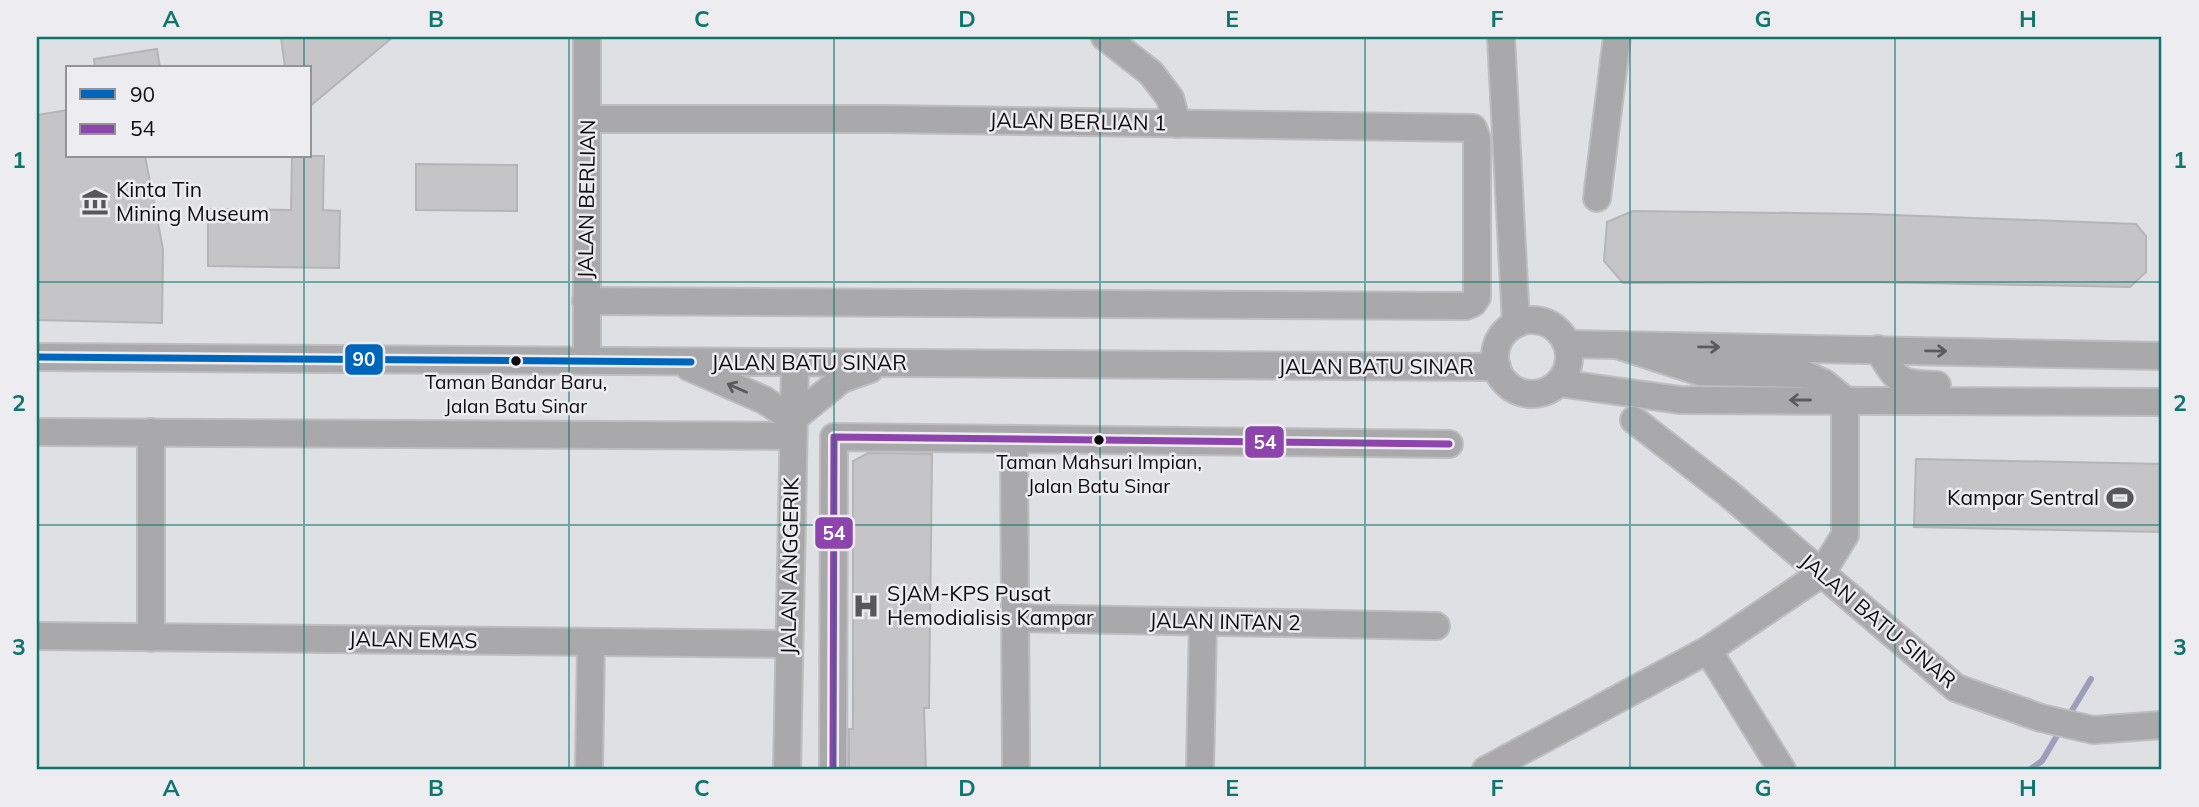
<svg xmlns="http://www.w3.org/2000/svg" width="2199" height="807" viewBox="0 0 2199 807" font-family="Mulish,sans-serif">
<rect width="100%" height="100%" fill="#dfe0e3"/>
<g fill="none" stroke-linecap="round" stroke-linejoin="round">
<g stroke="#9e9dbc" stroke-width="6">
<polyline points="2068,717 2091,679"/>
<polyline points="2029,770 2042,761 2061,729"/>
</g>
</g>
<g fill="#c5c5c7" stroke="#b5b5b7" stroke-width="2">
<polygon points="281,37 393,37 310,106 310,68 285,68"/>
<polygon points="157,49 160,68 95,68 94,59"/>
<polygon points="68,110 68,156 145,156 163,249 162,323 37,320 37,115"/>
<polygon points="292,156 324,156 323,210 340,211 339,268 208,266 208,209 291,210"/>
<polygon points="416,164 517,165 517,211 416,210"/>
<polygon points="1633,211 1868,214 2136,224 2146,236 2146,272 2130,287 1869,282 1623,283 1604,261 1607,222"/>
<polygon points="868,453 932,454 929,708 924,708 926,770 849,770 849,729 853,729 853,461"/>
<polygon points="1916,459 2162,464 2162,532 1914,527"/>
</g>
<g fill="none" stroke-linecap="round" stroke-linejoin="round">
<g stroke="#bebec0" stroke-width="30">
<g id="minor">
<polyline points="1105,37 1151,73 1170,98 1177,124"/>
<polyline points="1501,37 1516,324"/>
<polyline points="1597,198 1617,37"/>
<polyline points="586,301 1466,306 1473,303 1477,297 1477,139 1473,128 887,119 588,119"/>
<circle cx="1532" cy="357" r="37"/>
<polyline points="1567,344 2162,356"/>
<path d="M1878 349C1898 382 1898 384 1937 385"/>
<polyline points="37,357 1497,367"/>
<polyline points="587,361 587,37"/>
<polyline points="689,367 764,400 793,419"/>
<polyline points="1559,383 1680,400 2162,402"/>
<polyline points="793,419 842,379 870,369"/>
<polyline points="1634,420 1729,494 1956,688 2041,718 2093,730 2162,725"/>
<polyline points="37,432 793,436"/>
<polyline points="151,432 151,638"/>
<polyline points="1014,439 1016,770"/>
<polyline points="1015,618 1436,626"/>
<polyline points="37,636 788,644"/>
<polyline points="1708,650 1782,770"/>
<polyline points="589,770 591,642"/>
<polyline points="787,770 795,363"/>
<polyline points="833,770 834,437 1449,444"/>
<polyline points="1200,770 1203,622"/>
<polyline points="1486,770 1708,650 1821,574 1845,535 1845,400 1824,383 1804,374 1700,372 1617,345"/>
</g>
</g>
<use href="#minor" stroke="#a9a9ab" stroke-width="26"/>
<g stroke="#ececf1" stroke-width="12">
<polyline id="bus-1" points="37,357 691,362"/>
</g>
<g stroke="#ececf1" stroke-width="12">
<polyline id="bus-2" points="833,770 834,437 1449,444"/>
</g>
<use href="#bus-1" stroke="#0065bd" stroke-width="7"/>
<use href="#bus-2" stroke="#8e44ad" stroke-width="7"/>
</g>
<defs><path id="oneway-shaft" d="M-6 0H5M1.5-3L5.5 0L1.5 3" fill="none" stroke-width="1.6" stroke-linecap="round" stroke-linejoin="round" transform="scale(1.75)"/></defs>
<g stroke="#5b5b5d">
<use href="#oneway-shaft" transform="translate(1709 347) rotate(1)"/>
<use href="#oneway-shaft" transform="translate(1936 351) rotate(1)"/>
<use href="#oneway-shaft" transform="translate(737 388) rotate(-156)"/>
<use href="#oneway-shaft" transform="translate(1800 400) rotate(-180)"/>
</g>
<path fill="none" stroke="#0f766e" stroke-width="2" stroke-opacity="0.55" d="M304 37V68M569 37V770M834 37V770M1100 37V770M1365 37V770M1630 37V770M1895 37V770M304 156V770M37 282H2162M37 525H2162"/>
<defs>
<g id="museum-bare" transform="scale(2.1)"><path d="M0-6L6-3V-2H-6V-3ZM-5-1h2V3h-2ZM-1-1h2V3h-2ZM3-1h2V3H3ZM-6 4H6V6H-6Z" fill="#565759" stroke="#ececf1" stroke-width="2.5" paint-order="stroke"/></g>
<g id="stadium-bare" transform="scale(2.1)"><path d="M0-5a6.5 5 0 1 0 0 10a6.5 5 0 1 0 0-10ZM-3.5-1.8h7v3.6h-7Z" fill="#565759" stroke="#ececf1" stroke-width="2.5" paint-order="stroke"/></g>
<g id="hospital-bare" transform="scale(2.1)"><path d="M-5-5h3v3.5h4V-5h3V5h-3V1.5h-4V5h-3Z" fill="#565759" stroke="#ececf1" stroke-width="2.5" paint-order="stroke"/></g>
</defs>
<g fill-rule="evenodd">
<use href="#museum-bare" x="95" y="202"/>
<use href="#stadium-bare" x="2120" y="498"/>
<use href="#hospital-bare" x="866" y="606"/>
</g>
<g fill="#0d0d0f" stroke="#ececf1" stroke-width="2.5">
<circle cx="516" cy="361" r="6"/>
<circle cx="1099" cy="440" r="6"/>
</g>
<g text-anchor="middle" stroke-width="5" stroke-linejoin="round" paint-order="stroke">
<g font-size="19" fill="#0d0d0f" stroke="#ececf1">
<text x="516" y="389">Taman Bandar Baru,<tspan x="516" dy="24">Jalan Batu Sinar</tspan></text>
<text x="1099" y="469">Taman Mahsuri Impian,<tspan x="1099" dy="24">Jalan Batu Sinar</tspan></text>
</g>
<g font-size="21" fill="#0d0d0f" stroke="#ececf1">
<text transform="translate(1078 122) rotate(1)" y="7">JALAN BERLIAN 1</text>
<text transform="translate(587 199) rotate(-89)" y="7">JALAN BERLIAN</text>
<text x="809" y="370">JALAN BATU SINAR</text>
<text x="1376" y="374">JALAN BATU SINAR</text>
<text transform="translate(790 566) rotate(-89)" y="7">JALAN ANGGERIK</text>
<text transform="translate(1878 621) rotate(40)" y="7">JALAN BATU SINAR</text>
<text transform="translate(1225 622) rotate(1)" y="7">JALAN INTAN 2</text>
<text transform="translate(413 640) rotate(1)" y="7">JALAN EMAS</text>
</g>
<g font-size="21" fill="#0d0d0f" stroke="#ececf1" text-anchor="start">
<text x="116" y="197">Kinta Tin<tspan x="116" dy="24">Mining Museum</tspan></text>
<text x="2099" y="505" text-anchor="end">Kampar Sentral</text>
<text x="887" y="601">SJAM-KPS Pusat<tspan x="887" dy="24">Hemodialisis Kampar</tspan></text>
</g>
</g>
<g stroke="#ececf1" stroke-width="2.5">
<rect x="344" y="343" width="40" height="33" rx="7" fill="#0065bd"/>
<rect x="1244" y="425" width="41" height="34" rx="7" fill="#8e44ad"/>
<rect x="814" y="516" width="40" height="34" rx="7" fill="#8e44ad"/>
</g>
<g font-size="19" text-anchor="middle" font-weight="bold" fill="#fff">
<text x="364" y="366">90</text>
<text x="1265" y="449">54</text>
<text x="834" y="540">54</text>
</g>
<rect width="2199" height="807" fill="none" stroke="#ececf1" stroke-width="77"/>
<rect x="66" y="66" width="245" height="91" fill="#ececf1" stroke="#939397" stroke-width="2"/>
<rect x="80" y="89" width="35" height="10" fill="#0065bd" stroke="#939397" stroke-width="2"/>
<text x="130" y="102" font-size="21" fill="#0d0d0f">90</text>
<rect x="80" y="124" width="35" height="10" fill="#8e44ad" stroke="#939397" stroke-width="2"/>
<text x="130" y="136" font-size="21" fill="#0d0d0f">54</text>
<rect x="38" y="38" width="2122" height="730" fill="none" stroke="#0f766e" stroke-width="2.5"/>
<g font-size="23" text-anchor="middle" font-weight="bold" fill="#0f766e">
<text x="171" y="27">A</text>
<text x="436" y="27">B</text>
<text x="702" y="27">C</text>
<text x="967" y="27">D</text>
<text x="1232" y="27">E</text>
<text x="1497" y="27">F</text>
<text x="1763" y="27">G</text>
<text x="2028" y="27">H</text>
<text x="19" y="168">1</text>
<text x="2180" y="168">1</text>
<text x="19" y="411">2</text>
<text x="2180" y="411">2</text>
<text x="19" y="655">3</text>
<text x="2180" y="655">3</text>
<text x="171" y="796">A</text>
<text x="436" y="796">B</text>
<text x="702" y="796">C</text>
<text x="967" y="796">D</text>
<text x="1232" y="796">E</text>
<text x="1497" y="796">F</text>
<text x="1763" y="796">G</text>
<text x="2028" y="796">H</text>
</g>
</svg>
